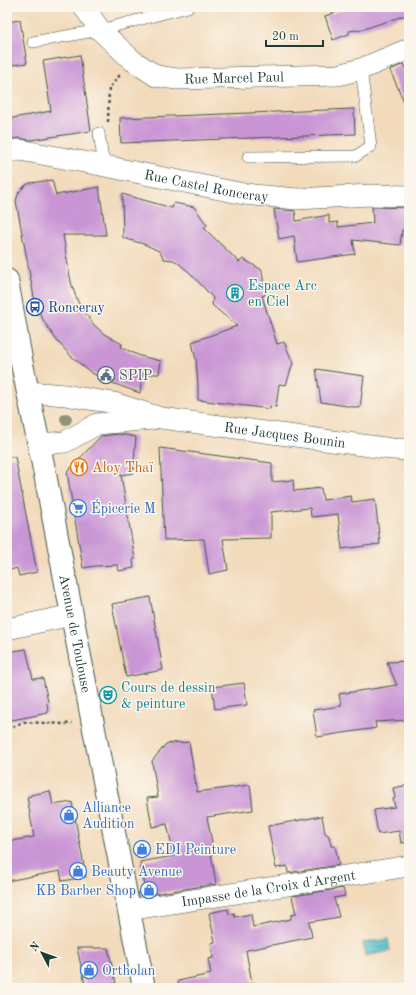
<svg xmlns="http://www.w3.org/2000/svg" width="416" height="995" viewBox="0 0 416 995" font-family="'Old Standard TT',serif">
<defs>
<pattern id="water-rules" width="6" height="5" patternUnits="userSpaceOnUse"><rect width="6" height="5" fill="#51bfc8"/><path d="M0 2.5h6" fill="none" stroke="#439ca3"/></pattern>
</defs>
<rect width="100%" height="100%" fill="#fbf7ec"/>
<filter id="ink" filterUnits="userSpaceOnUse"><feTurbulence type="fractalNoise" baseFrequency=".025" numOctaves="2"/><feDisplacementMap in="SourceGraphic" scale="8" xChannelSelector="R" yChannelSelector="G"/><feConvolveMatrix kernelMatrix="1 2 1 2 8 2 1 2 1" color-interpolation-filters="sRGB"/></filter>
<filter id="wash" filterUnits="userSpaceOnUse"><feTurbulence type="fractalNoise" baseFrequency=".012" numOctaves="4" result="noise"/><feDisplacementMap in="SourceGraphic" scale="16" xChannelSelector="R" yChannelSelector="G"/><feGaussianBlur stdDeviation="0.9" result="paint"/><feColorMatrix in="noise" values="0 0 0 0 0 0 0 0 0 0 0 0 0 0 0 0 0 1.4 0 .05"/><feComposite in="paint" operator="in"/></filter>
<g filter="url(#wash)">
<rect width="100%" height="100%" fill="#f2dabb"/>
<polygon fill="url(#water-rules)" stroke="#387e7e" points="388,939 390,951 365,956 363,943"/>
<g id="blocks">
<g fill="#c995d5">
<polygon points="350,7 409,7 409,14 358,31 357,30 349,31 349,34 333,40 325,16"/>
<polygon points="20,20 27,63 12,65 7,35 7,22"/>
<polygon points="80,55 91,131 30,140 18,138 7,140 7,119 51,111 43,61"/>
<polygon points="404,64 409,74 409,113 390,70"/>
<polygon points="354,109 355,134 121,143 120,118"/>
<polygon points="52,180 56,195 99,187 106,235 63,235 69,272 72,286 78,302 86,314 94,325 104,334 122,344 121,347 140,356 161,361 159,374 142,374 140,393 112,383 92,373 84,367 71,356 57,341 45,323 39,312 34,297 16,201 19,192 26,185 30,183"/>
<polygon points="122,194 172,208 174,203 194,207 207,225 204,228 239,262 243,259 262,270 265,295 262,296 277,344 284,342 293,363 286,385 279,384 276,407 270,406 270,409 198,400 198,385 196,360 192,342 237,326 212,305 213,298 206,290 189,272 177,262 173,260 164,259 159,251 144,244 123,238"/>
<polygon points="372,207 409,208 409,231 402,230 400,245 353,240 355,254 297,262 294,236 279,239 274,209 295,211 296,221 329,215 329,223 338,222 338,227 373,223"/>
<polygon points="316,369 364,376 360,408 321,402"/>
<polygon points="119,434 136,437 133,473 121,475 135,559 133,560 134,568 119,571 118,565 95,566 83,568 67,472 101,436"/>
<polygon points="160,448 272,463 272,482 293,480 294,491 321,488 323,500 351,496 352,502 375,499 380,544 342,549 338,514 311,517 310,508 271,512 271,538 223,539 228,570 209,574 204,539 164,540"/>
<polygon points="7,457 15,457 37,572 19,576 17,568 7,571"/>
<polygon points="150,597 163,670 126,677 112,604"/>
<polygon points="26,649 33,679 43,678 48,702 47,703 48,713 7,721 7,652"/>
<polygon points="409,661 409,720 375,722 376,728 317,737 313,710 341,706 339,694 397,685 387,662"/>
<polygon points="244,683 247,705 215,709 212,687"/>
<polygon points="179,742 179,743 189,742 197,792 250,785 253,810 207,817 214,852 211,853 216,884 147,895 140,862 174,856 167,824 152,827 147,798 158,797 152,761 166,744"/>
<polygon points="409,785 409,842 401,843 399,831 378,834 374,810 395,807 393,799 395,798 393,788"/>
<polygon points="50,791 53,805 72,802 86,877 62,881 60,871 7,881 7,846 12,845 11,841 34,837 27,797 31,796 31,795"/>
<polygon points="322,816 325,833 329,836 331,846 335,846 339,865 288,873 287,866 276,868 268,826"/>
<polygon points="343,888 345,896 334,898 339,917 309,922 312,937 247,950 246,951 253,988 179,988 178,981 211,974 208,959 213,958 211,943 215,942 209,913 228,909 229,914 234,913 235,917 251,914 253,927 291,919 291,915 296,914 292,896"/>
<polygon points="77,948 108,948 116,983 93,988 86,988"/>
</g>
</g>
</g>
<g filter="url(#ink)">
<use href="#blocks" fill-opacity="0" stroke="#3f5548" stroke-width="1"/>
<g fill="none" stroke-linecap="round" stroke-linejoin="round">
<g stroke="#3f5548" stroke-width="12">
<g id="service">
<polyline points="33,42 100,30 188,7"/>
<polyline points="99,133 104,166"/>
<polyline points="248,157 356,156 371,146 361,69"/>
</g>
</g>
<g stroke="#3f5548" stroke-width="22">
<g id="minor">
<path id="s1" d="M84 7 100 30 132 60 156 76 177 79 338 75 361 69 409 49"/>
<path id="s2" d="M7 152 20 150 95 164 244 194 297 199 370 195 409 196"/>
<path id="s3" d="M28 392 65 395 82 398 114 403 161 418 392 449 409 450"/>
<polyline points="39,444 65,442 97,424 153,419"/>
<polyline points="7,629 72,615"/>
<path id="s4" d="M128 910 409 866"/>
</g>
</g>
<g stroke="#3f5548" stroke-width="24">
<g id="secondary">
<path id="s5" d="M7 280 21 359 45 474 72 615 144 988"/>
</g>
</g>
<g stroke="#3f5548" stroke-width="2.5" stroke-dasharray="3 3" stroke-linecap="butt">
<polyline points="108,122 109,88 120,75"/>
<polyline points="7,729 24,722 65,724 72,723"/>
</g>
<use href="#service" stroke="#fff" stroke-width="11"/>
<use href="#minor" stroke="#fff" stroke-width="21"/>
<use href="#secondary" stroke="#fff" stroke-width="22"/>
</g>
<circle fill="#8c957a" cx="66" cy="419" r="6"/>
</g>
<defs>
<g id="building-ring" transform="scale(0.9)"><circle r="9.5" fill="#fbf7ec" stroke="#0f9aa8" stroke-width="1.5"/><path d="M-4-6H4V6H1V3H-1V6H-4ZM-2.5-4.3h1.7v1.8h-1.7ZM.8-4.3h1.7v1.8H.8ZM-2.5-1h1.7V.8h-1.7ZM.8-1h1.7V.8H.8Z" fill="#0f9aa8"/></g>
<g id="bus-ring" transform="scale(0.9)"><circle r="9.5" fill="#fbf7ec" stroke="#1a4fb4" stroke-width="1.5"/><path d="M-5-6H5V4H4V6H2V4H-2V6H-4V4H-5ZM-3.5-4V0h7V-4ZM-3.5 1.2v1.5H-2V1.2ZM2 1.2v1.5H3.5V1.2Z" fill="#1a4fb4"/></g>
<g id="civic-ring" transform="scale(0.9)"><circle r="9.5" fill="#fbf7ec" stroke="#5c6f8a" stroke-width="1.5"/><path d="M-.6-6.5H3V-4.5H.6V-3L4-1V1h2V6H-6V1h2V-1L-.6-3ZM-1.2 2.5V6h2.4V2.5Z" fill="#5c6f8a"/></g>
<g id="restaurant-ring" transform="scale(0.9)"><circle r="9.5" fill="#fbf7ec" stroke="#e8710a" stroke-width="1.5"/><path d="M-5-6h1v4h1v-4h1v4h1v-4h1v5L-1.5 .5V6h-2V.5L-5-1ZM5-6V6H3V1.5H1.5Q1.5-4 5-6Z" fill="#e8710a"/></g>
<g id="supermarket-ring" transform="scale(0.9)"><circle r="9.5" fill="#fbf7ec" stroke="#3f7fe0" stroke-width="1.5"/><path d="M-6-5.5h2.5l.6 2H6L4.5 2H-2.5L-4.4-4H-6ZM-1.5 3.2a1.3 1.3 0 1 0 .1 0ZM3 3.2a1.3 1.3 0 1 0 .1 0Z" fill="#3f7fe0"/></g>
<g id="theatre-ring" transform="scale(0.9)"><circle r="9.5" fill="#fbf7ec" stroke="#0f9aa8" stroke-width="1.5"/><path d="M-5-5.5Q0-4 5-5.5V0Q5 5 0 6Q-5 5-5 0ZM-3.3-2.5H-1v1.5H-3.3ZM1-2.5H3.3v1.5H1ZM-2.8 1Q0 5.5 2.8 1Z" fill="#0f9aa8"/></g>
<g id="shop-ring" transform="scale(0.9)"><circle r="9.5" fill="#fbf7ec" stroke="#3f7fe0" stroke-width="1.5"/><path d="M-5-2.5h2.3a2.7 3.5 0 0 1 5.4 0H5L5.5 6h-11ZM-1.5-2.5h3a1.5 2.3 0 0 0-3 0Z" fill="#3f7fe0"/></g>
</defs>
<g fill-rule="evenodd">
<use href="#building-ring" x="235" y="293"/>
<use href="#bus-ring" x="35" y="307"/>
<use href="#civic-ring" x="106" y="375"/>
<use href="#restaurant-ring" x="79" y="467"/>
<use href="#supermarket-ring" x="78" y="508"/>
<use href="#theatre-ring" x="108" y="695"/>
<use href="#shop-ring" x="69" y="815"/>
<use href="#shop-ring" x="142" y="849"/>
<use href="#shop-ring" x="78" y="871"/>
<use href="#shop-ring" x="149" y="890"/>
<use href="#shop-ring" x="89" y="970"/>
</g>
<g text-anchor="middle" stroke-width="3" stroke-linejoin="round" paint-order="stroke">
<g font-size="14" fill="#1f3d34" stroke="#fbf7ec">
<text dy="5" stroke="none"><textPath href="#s1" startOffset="179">Rue Marcel Paul</textPath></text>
<text dy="5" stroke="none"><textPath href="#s2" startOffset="203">Rue Castel Ronceray</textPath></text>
<text dy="5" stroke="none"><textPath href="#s3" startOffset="261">Rue Jacques Bounin</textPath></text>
<text dy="5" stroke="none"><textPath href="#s5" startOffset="360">Avenue de Toulouse</textPath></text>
<text dy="5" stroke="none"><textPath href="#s4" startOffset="142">Impasse de la Croix d'Argent</textPath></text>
</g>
<g font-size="14" fill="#0d838f" stroke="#fbf7ec" text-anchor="start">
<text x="248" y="290">Espace Arc<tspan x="248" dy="16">en Ciel</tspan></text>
<text x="121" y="692">Cours de dessin<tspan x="121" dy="16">&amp; peinture</tspan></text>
</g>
<g font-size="14" fill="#164399" stroke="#fbf7ec" text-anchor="start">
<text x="48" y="312">Ronceray</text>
</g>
<g font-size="14" fill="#4e5e75" stroke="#fbf7ec" text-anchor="start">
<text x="119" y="380">SPIP</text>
</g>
<g font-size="14" fill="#c56008" stroke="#fbf7ec" text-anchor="start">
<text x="92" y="472">Aloy Thaï</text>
</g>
<g font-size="14" fill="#366cbe" stroke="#fbf7ec" text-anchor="start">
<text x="91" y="513">Épicerie M</text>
<text x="82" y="812">Alliance<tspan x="82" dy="16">Audition</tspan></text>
<text x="155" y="854">EDI Peinture</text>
<text x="91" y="876">Beauty Avenue</text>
<text x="136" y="895" text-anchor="end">KB Barber Shop</text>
<text x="102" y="975">Ortholan</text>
</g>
</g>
<rect width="416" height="995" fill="none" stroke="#fbf7ec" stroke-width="24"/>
<g transform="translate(42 953) rotate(311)" stroke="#fbf7ec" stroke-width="3" paint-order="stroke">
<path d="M0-3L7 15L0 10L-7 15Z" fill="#1f3d34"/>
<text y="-6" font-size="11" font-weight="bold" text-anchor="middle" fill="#1f3d34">N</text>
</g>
<path d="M266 40v6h57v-6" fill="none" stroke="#1f3d34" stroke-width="2"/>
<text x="272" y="40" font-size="12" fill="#1f3d34" stroke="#fbf7ec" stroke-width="3" paint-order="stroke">20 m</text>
</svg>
